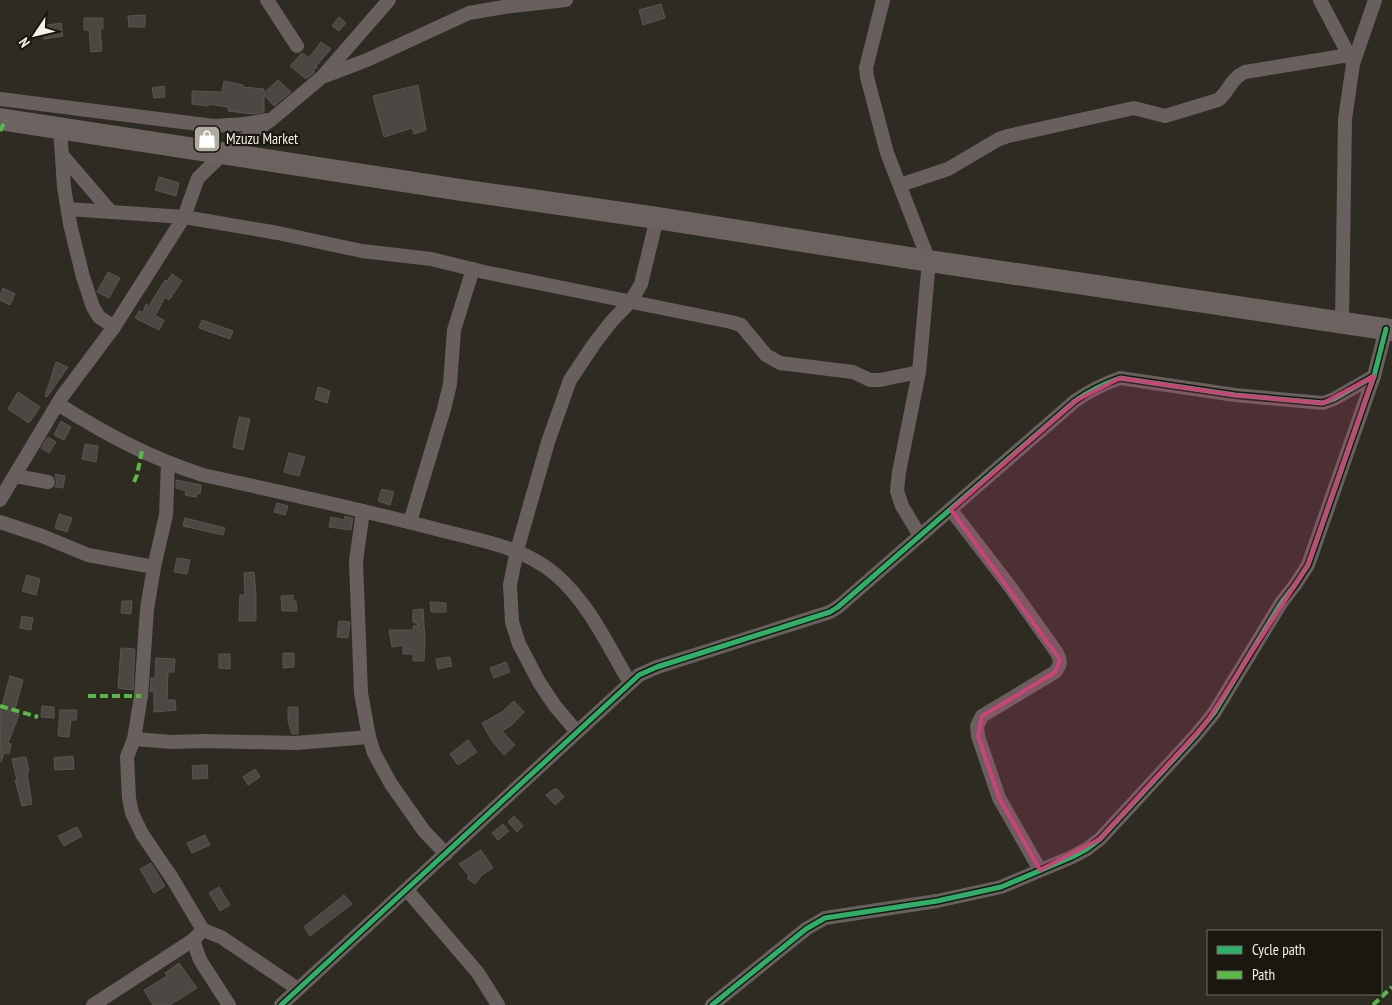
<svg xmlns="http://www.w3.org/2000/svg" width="1392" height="1005" viewBox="0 0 1392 1005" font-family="'PT Sans Narrow',sans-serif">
<rect width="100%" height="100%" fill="#2e2c22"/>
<g fill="#4b4742" stroke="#5a554f">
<polygon points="661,4 665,18 643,25 639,10"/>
<polygon points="145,15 145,27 129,27 128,16"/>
<polygon points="339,17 346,23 339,31 332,26"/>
<polygon points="84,18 103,18 103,29 100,29 102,51 91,52 89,30 84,30"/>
<polygon points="61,23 63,36 44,39 42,26"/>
<polygon points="321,42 331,49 316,66 317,67 313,71 315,72 306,79 290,66 302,53 309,58"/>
<polygon points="278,80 291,92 274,106 264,95 264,112 253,114 228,111 228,107 209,104 208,106 192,104 192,91 222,92 224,81 243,85 243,87 264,89 264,93"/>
<polygon points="418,85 426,130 414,134 412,128 384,137 373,96"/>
<polygon points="164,86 165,97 154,98 152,88"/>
<polygon points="159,177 179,183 176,196 155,190"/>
<polygon points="108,272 120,278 109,298 97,292"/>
<polygon points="172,274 182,281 169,300 165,297 155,316 164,320 159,330 135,318 139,311 143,312 146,304 149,306 165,280 167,281"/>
<polygon points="3,288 15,294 10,305 0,300 0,295"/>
<polygon points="202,320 233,331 230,339 199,328"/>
<polygon points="56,362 68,367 47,397 45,396"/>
<polygon points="318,387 330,391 327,403 315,399"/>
<polygon points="18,392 40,407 29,423 8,409"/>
<polygon points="239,417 250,419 243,450 233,447"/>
<polygon points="61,421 71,427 64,440 54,435"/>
<polygon points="48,437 56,442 49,453 41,448"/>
<polygon points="85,444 98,446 96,462 82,459"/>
<polygon points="289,453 305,457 299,476 284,472"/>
<polygon points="55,474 65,476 63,488 55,487 57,483"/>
<polygon points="176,480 201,485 200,494 197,493 196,497 185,495 186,491 176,488"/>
<polygon points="382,489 394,492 390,505 378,501"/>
<polygon points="277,503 288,506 285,515 274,512"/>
<polygon points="59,514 72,518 67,532 55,528"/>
<polygon points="345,516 353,518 351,530 329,527 331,517 344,520"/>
<polygon points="185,518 225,528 223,535 183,526"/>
<polygon points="177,558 190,560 187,574 174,572"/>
<polygon points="254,572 256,595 256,621 239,621 240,595 245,595 244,573"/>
<polygon points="27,575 40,579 36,595 22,591"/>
<polygon points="293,595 293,601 296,601 297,611 282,611 281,596"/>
<polygon points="122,601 132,601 131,614 121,613"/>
<polygon points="430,602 446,603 446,612 431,612"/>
<polygon points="423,609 425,640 424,661 413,661 413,654 403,654 403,645 392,647 389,630 414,630 413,626 420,625 413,622 413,610"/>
<polygon points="22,616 33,618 31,630 20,628"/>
<polygon points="339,621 350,622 348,638 337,637"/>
<polygon points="121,648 135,649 133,690 118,688"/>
<polygon points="283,653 294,653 294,667 283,668"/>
<polygon points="219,654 230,654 230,669 219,668"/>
<polygon points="450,657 452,666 438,669 436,659"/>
<polygon points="156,658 175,659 174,672 168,672 167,700 175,700 176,710 154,712 154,692 150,691 151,678 155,678"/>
<polygon points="506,662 510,672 494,678 490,668"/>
<polygon points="10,676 23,680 14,713 19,715 8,743 11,744 9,754 4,753 1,762 0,713"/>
<polygon points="514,701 524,712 512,725 502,731 515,745 504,755 492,741 482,723 502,712"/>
<polygon points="42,706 54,707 54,718 41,717"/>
<polygon points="288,707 298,707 298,734 292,734 288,721"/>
<polygon points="60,710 77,710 76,720 71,720 69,737 58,736"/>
<polygon points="468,740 477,752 458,765 450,754"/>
<polygon points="73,756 74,769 55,770 54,758"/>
<polygon points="26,757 29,772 27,773 32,804 22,806 15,780 17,780 12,759"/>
<polygon points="207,765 208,778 193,779 192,766"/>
<polygon points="255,769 260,777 248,785 243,777"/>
<polygon points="554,789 557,789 564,797 555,805 546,795"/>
<polygon points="514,816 523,826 517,832 508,822"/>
<polygon points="503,824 509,831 498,840 492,833"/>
<polygon points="77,827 82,836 64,846 58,836"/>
<polygon points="205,835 210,845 192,853 187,843"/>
<polygon points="481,850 493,868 482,875 475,884 467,878 469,876 459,864"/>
<polygon points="151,863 165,886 154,893 140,869"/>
<polygon points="219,887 230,905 220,911 209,893"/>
<polygon points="344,895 352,904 310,936 304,927"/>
<polygon points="179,963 197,988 170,1005 153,1005 144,990 167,976 165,973"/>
</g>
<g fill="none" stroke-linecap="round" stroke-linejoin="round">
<g stroke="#685f5e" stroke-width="14">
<polyline points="267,0 297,46"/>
<polyline points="883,0 866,68 867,77 887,153 929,261 919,372 899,472 897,491 902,506 920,536"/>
<polyline points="1320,0 1352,61"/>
<polyline points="325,76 367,60 469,13 504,7 566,0"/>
<polyline points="0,99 214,126 245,124 267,120"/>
<polyline points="60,128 64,187 70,224 83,277 93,307 99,317 114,327"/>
<polyline points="62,155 111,212"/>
<path d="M900 185 948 169 999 139 1008 136 1134 108 1165 116 1218 100C1230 91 1229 80 1245 72L1349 55"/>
<polyline points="68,209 184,217 278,233 362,251 431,259 484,272 731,322 741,325 766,355 780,363 853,372 870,380 880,380 919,372"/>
<polyline points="1342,322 1345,119 1353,64 1375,0"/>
<path d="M58 404C105 434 150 458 203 475 281 492 359 509 436 529 477 540 522 546 555 574 589 603 608 646 630 683"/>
<polyline points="168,463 166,515 154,567 147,609 141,696 134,739 127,757 129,798 132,813 142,834 172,878 203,930 221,937 298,989"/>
<polyline points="15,476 48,482"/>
<polyline points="0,500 61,398 114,327 184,217 198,178 224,153 272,119 322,77 389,0"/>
<path d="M951 510 1011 588 1057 653C1061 661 1061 665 1055 672L982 716 977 726 978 736 999 798 1040 870"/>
<polyline points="363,511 356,561 361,693 369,737 374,753 391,784 424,831 446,854"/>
<polyline points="0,522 42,536 88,555 154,567"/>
<polyline points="410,522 444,409 450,384 454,330 473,269"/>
<polyline points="577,732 555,706 539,682 519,644 512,622 510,585 517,550 548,442 570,380 594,344 611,322 631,301 641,284 657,218"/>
<polyline points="134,739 172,742 204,741 296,743 369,737"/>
<polyline points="407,890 478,973 498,1005"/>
<polyline points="199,934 193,940 200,960 229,1005"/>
<polyline points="93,1005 193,940"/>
<path d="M281 1005 639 675 657 667 830 612 838 607 1075 401C1089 391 1103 384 1120 378L1235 395 1323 403 1334 399 1374 376"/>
<polyline points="712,1005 806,929 825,918 937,901 1001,887 1072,857 1087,849 1100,839 1196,735 1214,713 1281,603 1295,585 1308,565 1374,376 1386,329"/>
</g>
<polyline stroke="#6c6260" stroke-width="22" points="0,119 461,190 657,218 929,261 1392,330"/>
<g stroke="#58b947" stroke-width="4" stroke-dasharray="8 4" stroke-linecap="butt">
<polyline points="0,131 6,120"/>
<polyline points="134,482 137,475 142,451"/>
<polyline points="88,696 141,696"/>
<polyline points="0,706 38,717"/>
<polyline points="1373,1005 1392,987"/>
</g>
<g stroke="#19170f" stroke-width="8">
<g id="cycleway">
<path d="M281 1005 639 675 657 667 830 612 838 607 1075 401C1089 391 1103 384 1120 378L1235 395 1323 403 1334 399 1374 376"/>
<polyline points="712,1005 806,929 825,918 937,901 1001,887 1072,857 1087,849 1100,839 1196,735 1214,713 1281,603 1295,585 1308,565 1374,376 1386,329"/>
</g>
</g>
<use href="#cycleway" stroke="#2db169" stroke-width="5"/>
</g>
<path fill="#cc4377" fill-opacity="0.2" stroke="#cc4377" stroke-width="4" stroke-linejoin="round" d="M1374 376 1308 565 1206 723 1100 839 1040 870 999 798 978 736 982 716 1055 672 1060 660 951 510 1075 401 1120 378 1235 395 1323 403Z"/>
<defs>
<g id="shop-square" transform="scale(1.4375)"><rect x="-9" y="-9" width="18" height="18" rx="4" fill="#afaca1" stroke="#19170f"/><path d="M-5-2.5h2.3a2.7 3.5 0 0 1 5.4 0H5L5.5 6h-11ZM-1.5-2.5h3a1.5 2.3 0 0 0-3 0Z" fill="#fff"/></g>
</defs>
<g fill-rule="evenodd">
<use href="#shop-square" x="207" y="139"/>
</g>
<g text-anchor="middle" stroke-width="4.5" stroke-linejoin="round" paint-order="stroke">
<g font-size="15" fill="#f4f1e6" stroke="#19170f" text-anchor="start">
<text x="226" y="144">Mzuzu Market</text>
</g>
</g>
<rect x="1207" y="930" width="175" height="65" fill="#19170f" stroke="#716e65"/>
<rect x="1217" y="946" width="25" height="8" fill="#2db169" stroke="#716e65"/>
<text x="1252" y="955" font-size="15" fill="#f4f1e6">Cycle path</text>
<rect x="1217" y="971" width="25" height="8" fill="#58b947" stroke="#716e65"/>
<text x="1252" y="980" font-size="15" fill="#f4f1e6">Path</text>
<g transform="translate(35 35) rotate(235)" stroke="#19170f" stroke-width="4" paint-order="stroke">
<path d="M0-4L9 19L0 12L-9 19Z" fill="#f4f1e6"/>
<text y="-8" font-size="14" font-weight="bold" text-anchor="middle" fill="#f4f1e6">N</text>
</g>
</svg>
